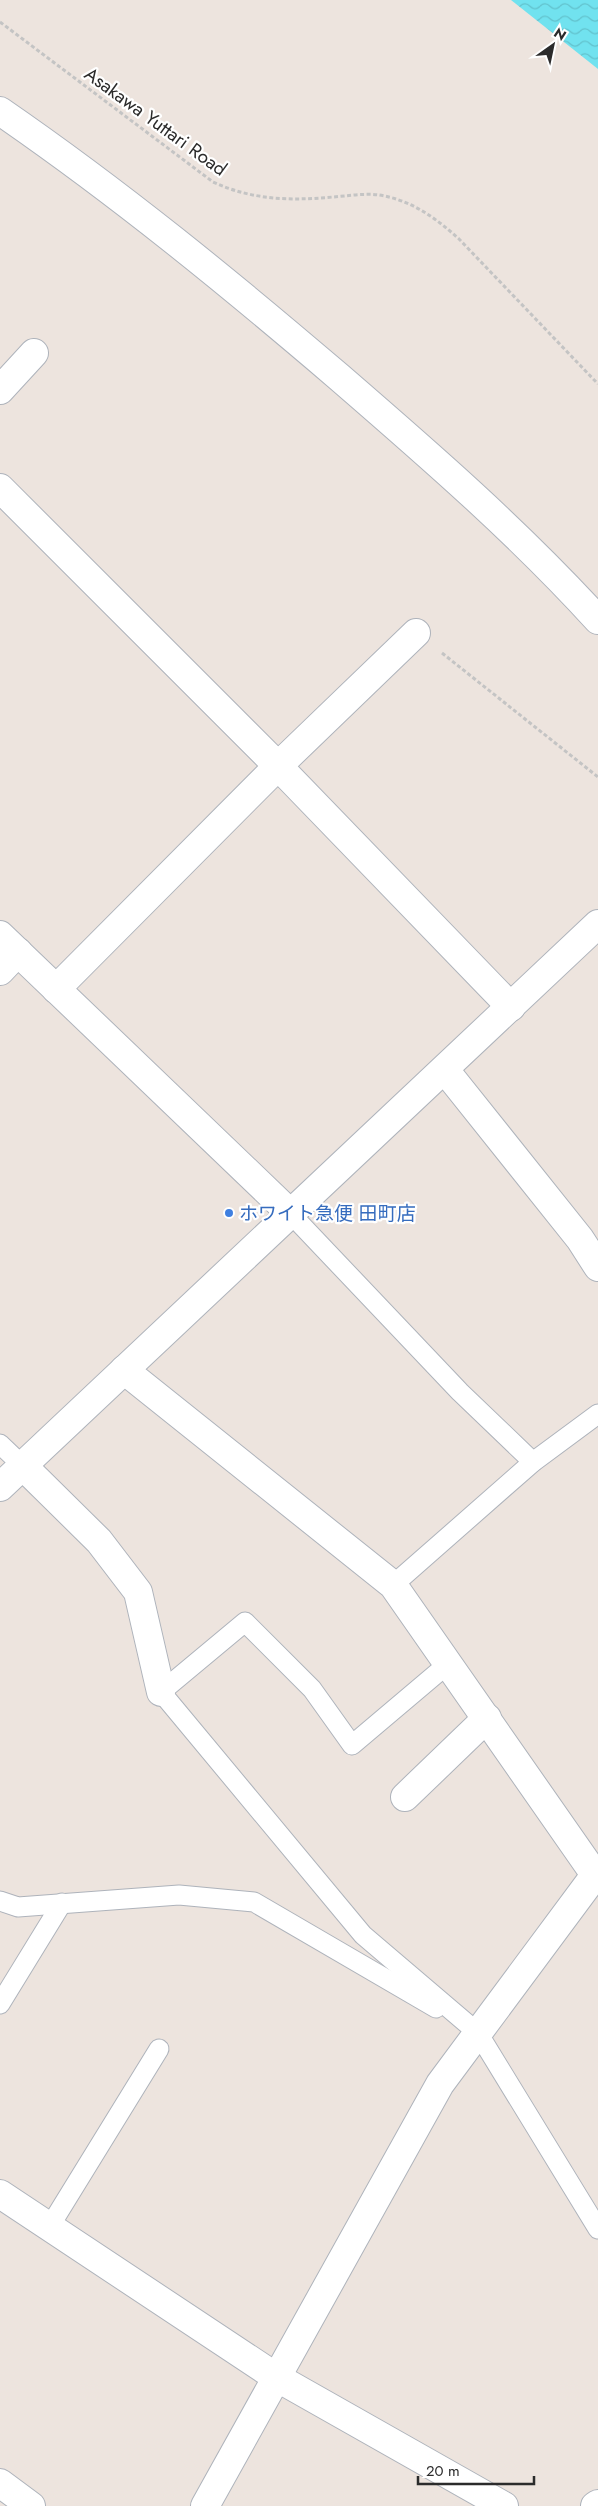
<svg xmlns="http://www.w3.org/2000/svg" width="598" height="2506" viewBox="0 0 598 2506" font-family="Jost,'Noto Sans JP',sans-serif">
<defs>
<pattern id="water-waves" width="16" height="10" patternUnits="userSpaceOnUse" patternTransform="scale(1.25)"><rect width="16" height="10" fill="#71e2ef"/><path d="M0 5q4-4 8 0t8 0" fill="none" stroke="#62c2cd"/></pattern>
</defs>
<rect width="100%" height="100%" fill="#ede4de"/>
<polygon fill="url(#water-waves)" points="511,0 598,0 598,69"/>
<g fill="none" stroke-linecap="round" stroke-linejoin="round">
<g stroke="#aeb3bb" stroke-width="21">
<g id="lane">
<polyline points="290,1213 460,1392 533,1462"/>
<polyline points="0,1444 23,1466"/>
<polyline points="393,1585 533,1462 598,1414"/>
<polyline points="449,1663 352,1745 312,1689 245,1622 161,1692 363,1935 478,2033 598,2229"/>
<polyline points="0,1901 18,1907 179,1895 254,1902 436,2008"/>
<polyline points="0,2004 62,1903"/>
<polyline points="50,2226 159,2049"/>
</g>
</g>
<g stroke="#aeb3bb" stroke-width="30">
<g id="street">
<path d="M0 111C119 193 229 283 339 377 428 454 518 532 598 620"/>
<polyline points="0,390 34,353"/>
<polyline points="0,488 278,766 511,1007"/>
<polyline points="0,971 18,952"/>
<polyline points="56,989 278,766 416,633"/>
<polyline points="445,1070 580,1239 598,1267"/>
<polyline points="124,1370 393,1585 598,1879"/>
<polyline points="23,1466 99,1541 138,1592 161,1692"/>
<polyline points="0,1487 598,924"/>
<polyline points="405,1797 487,1718"/>
<polyline points="0,2194 276,2377 504,2506"/>
<polyline points="205,2506 440,2084 598,1871"/>
<polyline points="595,2506 598,2504"/>
</g>
</g>
<g stroke="#aeb3bb" stroke-width="30">
<g id="secondary">
<polyline points="0,935 290,1213"/>
<polyline points="0,2483 31,2506"/>
</g>
</g>
<g stroke="#c4c4c4" stroke-width="3" stroke-dasharray="4 2.5" stroke-linecap="butt">
<path d="M0 22 213 182C252 200 290 201 333 197 347 196 365 193 379 195 411 200 436 218 459 239L598 384"/>
<polyline points="442,653 598,777"/>
</g>
<use href="#lane" stroke="#fff" stroke-width="19"/>
<use href="#street" stroke="#fff" stroke-width="28"/>
<use href="#secondary" stroke="#fff" stroke-width="28"/>
</g>
<circle fill="#3f7fe0" stroke="#fff" stroke-width="2" cx="229" cy="1213" r="5"/>
<g text-anchor="middle" stroke-width="4.5" stroke-linejoin="round" paint-order="stroke">
<g font-size="19" fill="#2b2b2b" stroke="#fff">
<text transform="translate(156 121) rotate(36)" y="7">Asakawa Yuttari Road</text>
</g>
<g font-size="19" fill="#366cbe" stroke="#fff" text-anchor="start">
<text x="239" y="1220">ホワイト急便 田町店</text>
</g>
</g>
<g transform="translate(553 45) rotate(33)" stroke="#ffffff" stroke-width="4" paint-order="stroke">
<path d="M0-4L9 19L0 12L-9 19Z" fill="#2b2b2b"/>
<text y="-8" font-size="14" font-weight="bold" text-anchor="middle" fill="#2b2b2b">N</text>
</g>
<path d="M418 2476v8h116v-8" fill="none" stroke="#2b2b2b" stroke-width="2.5"/>
<text x="426" y="2476" font-size="15" fill="#2b2b2b" stroke="#ffffff" stroke-width="4" paint-order="stroke">20 m</text>
</svg>
